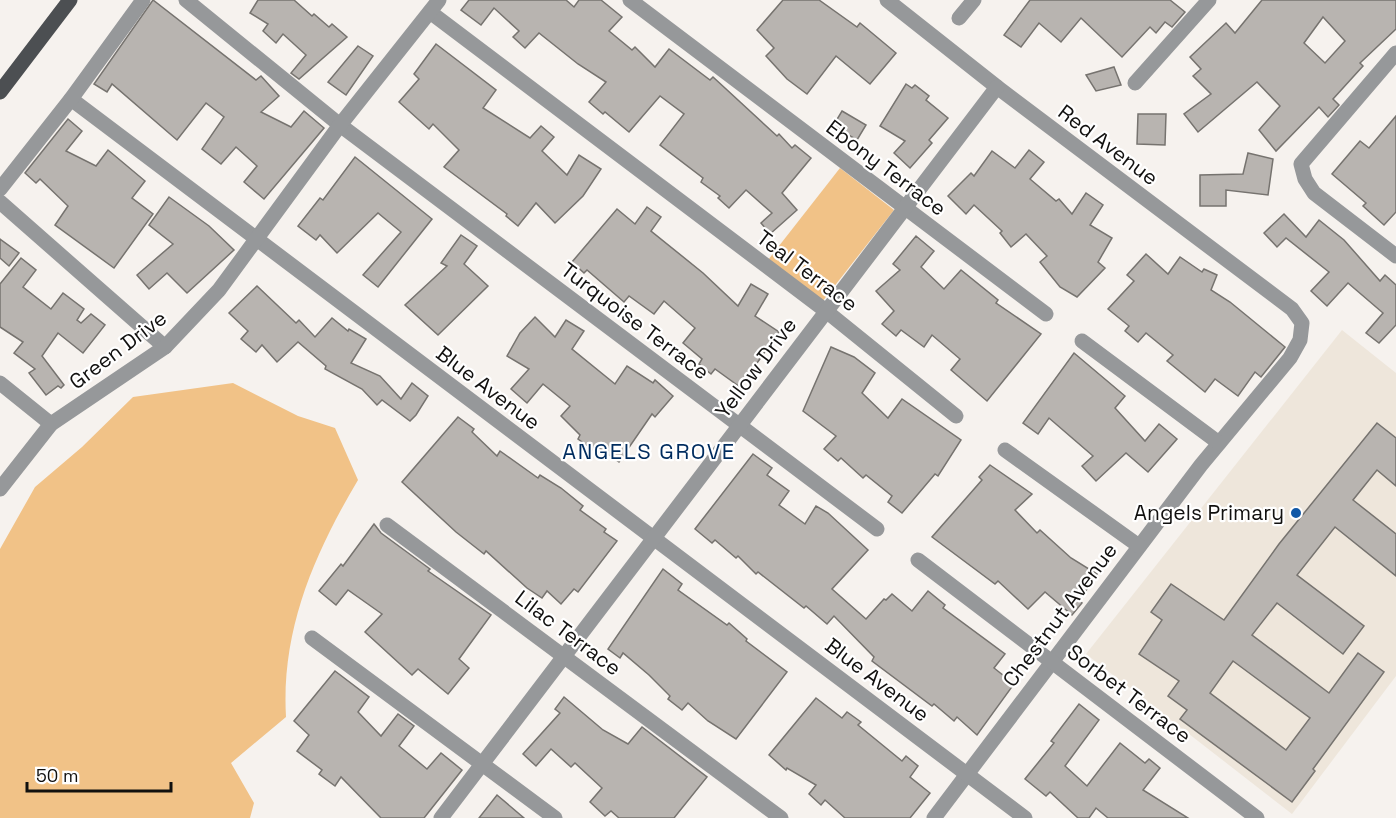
<svg xmlns="http://www.w3.org/2000/svg" width="1396" height="818" viewBox="0 0 1396 818" font-family="'Space Grotesk',sans-serif">
<rect width="100%" height="100%" fill="#f6f2ee"/>
<polygon fill="#eee6db" points="1342,330 1396,373 1396,676 1292,814 1086,654"/>
<g fill="#f1c287">
<polygon points="840,168 894,210 822,302 768,260"/>
<path d="M233 383 298 416 335 428 358 480C314 554 281 630 286 717L231 763 254 803 250 818H0V549L35 487 82 447 133 397Z"/>
</g>
<g fill="#b8b4b0" stroke="#76736f" stroke-width="1.5" fill-rule="evenodd">
<polygon points="153,0 256,80 261,76 279,96 261,112 291,127 304,111 324,128 264,199 244,182 257,166 236,147 221,164 202,149 224,117 206,103 177,140 112,84 107,92 94,84"/>
<polygon points="258,0 294,0 312,16 314,14 329,27 332,24 347,37 299,79 291,73 306,55 283,34 276,43 263,31 268,24 250,13"/>
<polygon points="469,0 566,0 574,7 579,0 601,0 622,17 609,31 632,50 635,47 655,67 669,49 710,80 713,77 777,136 779,134 792,148 795,145 811,158 782,193 797,210 770,234 761,223 772,213 746,190 729,208 718,198 720,196 701,182 703,178 660,145 684,114 660,96 629,132 605,112 603,114 589,102 606,82 578,64 539,33 525,48 513,37 519,31 494,8 481,25 461,10"/>
<polygon points="783,0 819,0 857,27 860,23 896,53 870,84 836,56 807,94 787,79 766,56 774,48 757,30"/>
<polygon points="1030,0 1170,0 1185,12 1172,27 1165,22 1156,33 1150,27 1122,57 1081,18 1061,42 1039,23 1021,47 1004,35"/>
<path d="M1262 0H1396V29L1360 63 1363 66 1333 99 1339 105 1328 117 1319 107 1276 151 1259 130 1280 106 1257 82 1198 132 1184 114 1211 94 1193 76 1201 69 1190 57 1226 23 1235 33ZM1323 17 1345 41 1325 63 1304 43Z"/>
<polygon points="436,44 496,90 483,108 530,138 541,126 554,137 542,151 567,175 579,155 601,169 583,196 555,223 536,203 518,226 506,216 507,214 444,167 459,150 433,124 429,129 399,102 419,79 414,74"/>
<polygon points="358,46 373,56 346,95 328,82"/>
<polygon points="1114,67 1121,85 1096,91 1086,75"/>
<polygon points="906,84 912,88 915,85 929,96 926,100 948,118 929,140 932,143 910,168 894,153 905,141 880,126"/>
<polygon points="842,111 866,125 857,140 833,126"/>
<polygon points="1138,114 1166,114 1165,145 1137,144"/>
<polygon points="1396,116 1396,212 1384,225 1363,206 1366,203 1332,174 1360,141 1369,148"/>
<polygon points="68,119 82,131 66,151 96,166 108,150 145,181 132,198 153,214 114,268 55,225 68,206 40,179 36,183 25,173"/>
<polygon points="1029,150 1044,162 1030,179 1056,201 1059,199 1072,214 1086,193 1103,205 1090,225 1112,238 1098,262 1105,268 1077,297 1060,287 1040,262 1047,256 1026,234 1011,247 1000,233 1002,231 974,205 966,214 948,196 971,173 974,176 992,151 1015,168"/>
<polygon points="1248,153 1273,159 1268,195 1226,190 1226,206 1200,206 1200,175 1243,174"/>
<polygon points="355,157 432,219 378,287 363,275 401,232 378,213 337,253 320,235 316,240 298,226 320,198 323,200"/>
<polygon points="169,197 209,226 234,250 187,293 167,273 149,289 137,275 173,244 149,225"/>
<polygon points="647,207 661,217 651,231 703,273 738,306 751,284 768,294 755,316 779,332 740,387 715,369 711,374 699,364 702,359 683,343 695,328 664,301 654,314 629,296 624,302 587,270 584,273 572,262 617,209 635,224"/>
<polygon points="1284,214 1306,237 1319,220 1344,240 1380,281 1385,275 1396,285 1396,325 1379,343 1366,333 1383,313 1348,283 1327,306 1311,291 1329,272 1286,238 1277,247 1264,233"/>
<polygon points="461,235 477,246 464,264 488,286 438,335 405,305 447,266 441,263"/>
<polygon points="916,236 934,251 921,267 944,289 961,270 998,300 996,303 1041,334 987,401 951,370 960,359 932,335 924,347 901,330 896,336 882,324 894,311 876,291 900,270 893,264"/>
<polygon points="0,239 19,253 9,266 0,258"/>
<polygon points="1146,254 1168,274 1180,257 1202,272 1204,269 1217,275 1211,290 1230,302 1285,347 1261,377 1255,372 1238,396 1215,379 1205,392 1167,361 1173,355 1146,333 1138,342 1125,331 1129,326 1108,309 1134,281 1127,275"/>
<polygon points="21,258 36,270 23,287 51,309 63,293 84,309 77,320 81,323 91,314 105,325 83,353 58,333 42,356 64,385 61,388 58,386 46,395 29,373 35,369 14,353 23,342 0,327 0,284"/>
<polygon points="257,286 296,323 299,320 315,337 332,318 348,331 349,329 366,339 351,363 380,376 401,399 412,383 428,396 416,415 410,421 382,400 377,405 362,389 325,369 326,366 298,342 277,362 262,345 256,352 241,339 248,331 229,313"/>
<polygon points="535,317 555,337 566,320 584,331 572,349 615,384 627,366 653,383 655,380 673,396 655,417 652,414 619,462 599,448 596,452 578,439 580,435 561,416 570,406 543,384 527,403 511,389 529,369 507,356 520,333"/>
<polygon points="831,347 854,357 875,373 862,393 888,418 902,399 961,440 938,476 935,474 902,513 888,502 892,496 866,475 863,478 841,458 838,461 824,449 836,436 803,411"/>
<polygon points="1074,353 1125,396 1115,408 1145,441 1159,424 1177,439 1148,472 1126,453 1096,481 1082,466 1093,456 1049,418 1038,434 1023,423"/>
<polygon points="458,417 474,429 472,432 497,456 500,451 538,478 540,475 561,488 583,506 580,510 606,529 604,532 617,541 578,592 574,589 561,604 547,591 542,598 527,588 486,551 484,554 456,532 402,482"/>
<path d="M1377 423 1396 438V486L1377 470 1353 500 1396 534V576L1335 527 1297 575 1364 626 1343 654 1277 603 1252 635 1329 693 1358 653 1384 672 1313 769 1315 771 1292 802 1180 719 1187 710 1168 696 1179 681 1139 654 1162 620 1151 612 1171 584 1224 620 1279 544ZM1233 661 1310 718 1286 750 1210 693Z"/>
<polygon points="753,454 772,468 767,475 789,491 779,505 805,524 816,506 828,513 868,550 832,589 866,619 884,599 886,600 892,594 912,611 928,591 945,605 943,608 1005,654 994,668 1014,684 977,735 957,717 954,721 934,704 932,706 872,661 874,657 834,616 827,624 806,606 804,608 758,572 756,574 738,556 736,558 715,540 712,543 695,529"/>
<polygon points="990,465 1032,494 1015,510 1037,533 1040,530 1071,558 1097,574 1079,601 1082,603 1072,615 1045,592 1028,609 998,581 995,584 932,537 982,480 979,477"/>
<polygon points="374,524 381,533 430,569 428,571 491,615 459,659 469,668 448,694 418,669 412,675 365,632 382,614 348,590 336,605 319,591 341,564 343,566"/>
<polygon points="663,569 682,584 678,590 727,625 729,623 747,639 746,641 787,672 736,739 708,721 688,703 682,710 668,699 670,696 649,675 623,653 620,658 608,649"/>
<polygon points="335,671 369,697 358,712 381,736 398,714 414,726 399,746 427,769 441,753 462,770 424,818 381,818 341,777 335,786 319,774 322,770 297,751 309,735 294,721"/>
<polygon points="564,697 603,730 628,744 642,727 707,777 674,818 619,818 611,811 605,816 590,802 602,788 575,763 571,767 551,749 536,766 523,754 560,713 555,709"/>
<polygon points="816,698 842,718 847,712 861,722 858,725 902,761 906,756 918,766 910,777 930,793 910,818 845,818 825,800 821,805 809,794 816,785 787,768 786,770 769,755"/>
<polygon points="1079,704 1099,720 1065,766 1087,786 1120,743 1145,763 1149,759 1160,768 1143,790 1188,818 1108,818 1096,808 1089,818 1078,818 1050,792 1046,796 1025,779 1054,743 1051,741"/>
<polygon points="497,795 524,818 479,818"/>
</g>
<g fill="none" stroke-linecap="round" stroke-linejoin="round">
<g stroke="#96989a" stroke-width="15">
<polyline points="186,0 340,125 877,529"/>
<polyline points="630,0 1046,314"/>
<polyline points="887,0 997,87 1292,309 1302,323 1300,340 1290,358 1201,465 934,818"/>
<polyline points="430,12 826,311 956,416"/>
<polyline points="959,18 974,0"/>
<polyline points="1396,53 1301,164 1305,179 1314,193 1396,256"/>
<polyline points="1135,83 1209,0"/>
<polyline points="71,99 1025,818"/>
<polyline points="0,189 71,99 143,0"/>
<polyline points="0,202 165,347"/>
<polyline points="1082,341 1219,443"/>
<polyline points="0,383 51,424"/>
<polyline points="1005,450 1139,546"/>
<polyline points="0,489 51,424 165,347 219,290 340,125 439,0"/>
<polyline points="387,525 781,818"/>
<polyline points="918,560 1257,818"/>
<polyline points="312,638 555,818"/>
<polyline points="441,818 997,87"/>
</g>
<polyline stroke="#4c4f52" stroke-width="15" points="0,92 70,0"/>
</g>
<circle fill="#1158a7" stroke="#fff" stroke-width="2" cx="1296" cy="513" r="6"/>
<g text-anchor="middle" stroke-width="4.5" stroke-linejoin="round" paint-order="stroke">
<g font-size="21" fill="#11100f" stroke="#fff">
<text transform="translate(1108 145) rotate(37)" y="7">Red Avenue</text>
<text transform="translate(886 168) rotate(37)" y="7">Ebony Terrace</text>
<text transform="translate(807 271) rotate(37)" y="7">Teal Terrace</text>
<text transform="translate(635 321) rotate(37)" y="7">Turquoise Terrace</text>
<text transform="translate(118 350) rotate(-37)" y="7">Green Drive</text>
<text transform="translate(756 368) rotate(-53)" y="7">Yellow Drive</text>
<text transform="translate(488 388) rotate(37)" y="7">Blue Avenue</text>
<text transform="translate(1060 615) rotate(-53)" y="7">Chestnut Avenue</text>
<text transform="translate(568 633) rotate(37)" y="7">Lilac Terrace</text>
<text transform="translate(877 680) rotate(37)" y="7">Blue Avenue</text>
<text transform="translate(1129 694) rotate(37)" y="7">Sorbet Terrace</text>
</g>
<g font-size="21" fill="#11100f" stroke="#fff" text-anchor="end">
<text x="1284" y="520">Angels Primary</text>
</g>
<g font-size="22" letter-spacing="1.5" fill="#002c5e" stroke="#fff">
<text x="649" y="459">ANGELS GROVE</text>
</g>
</g>
<path d="M27 782v9h144v-9" fill="none" stroke="#11100f" stroke-width="3"/>
<text x="36" y="782" font-size="18" fill="#11100f" stroke="#ffffff" stroke-width="4.5" paint-order="stroke">50 m</text>
</svg>
